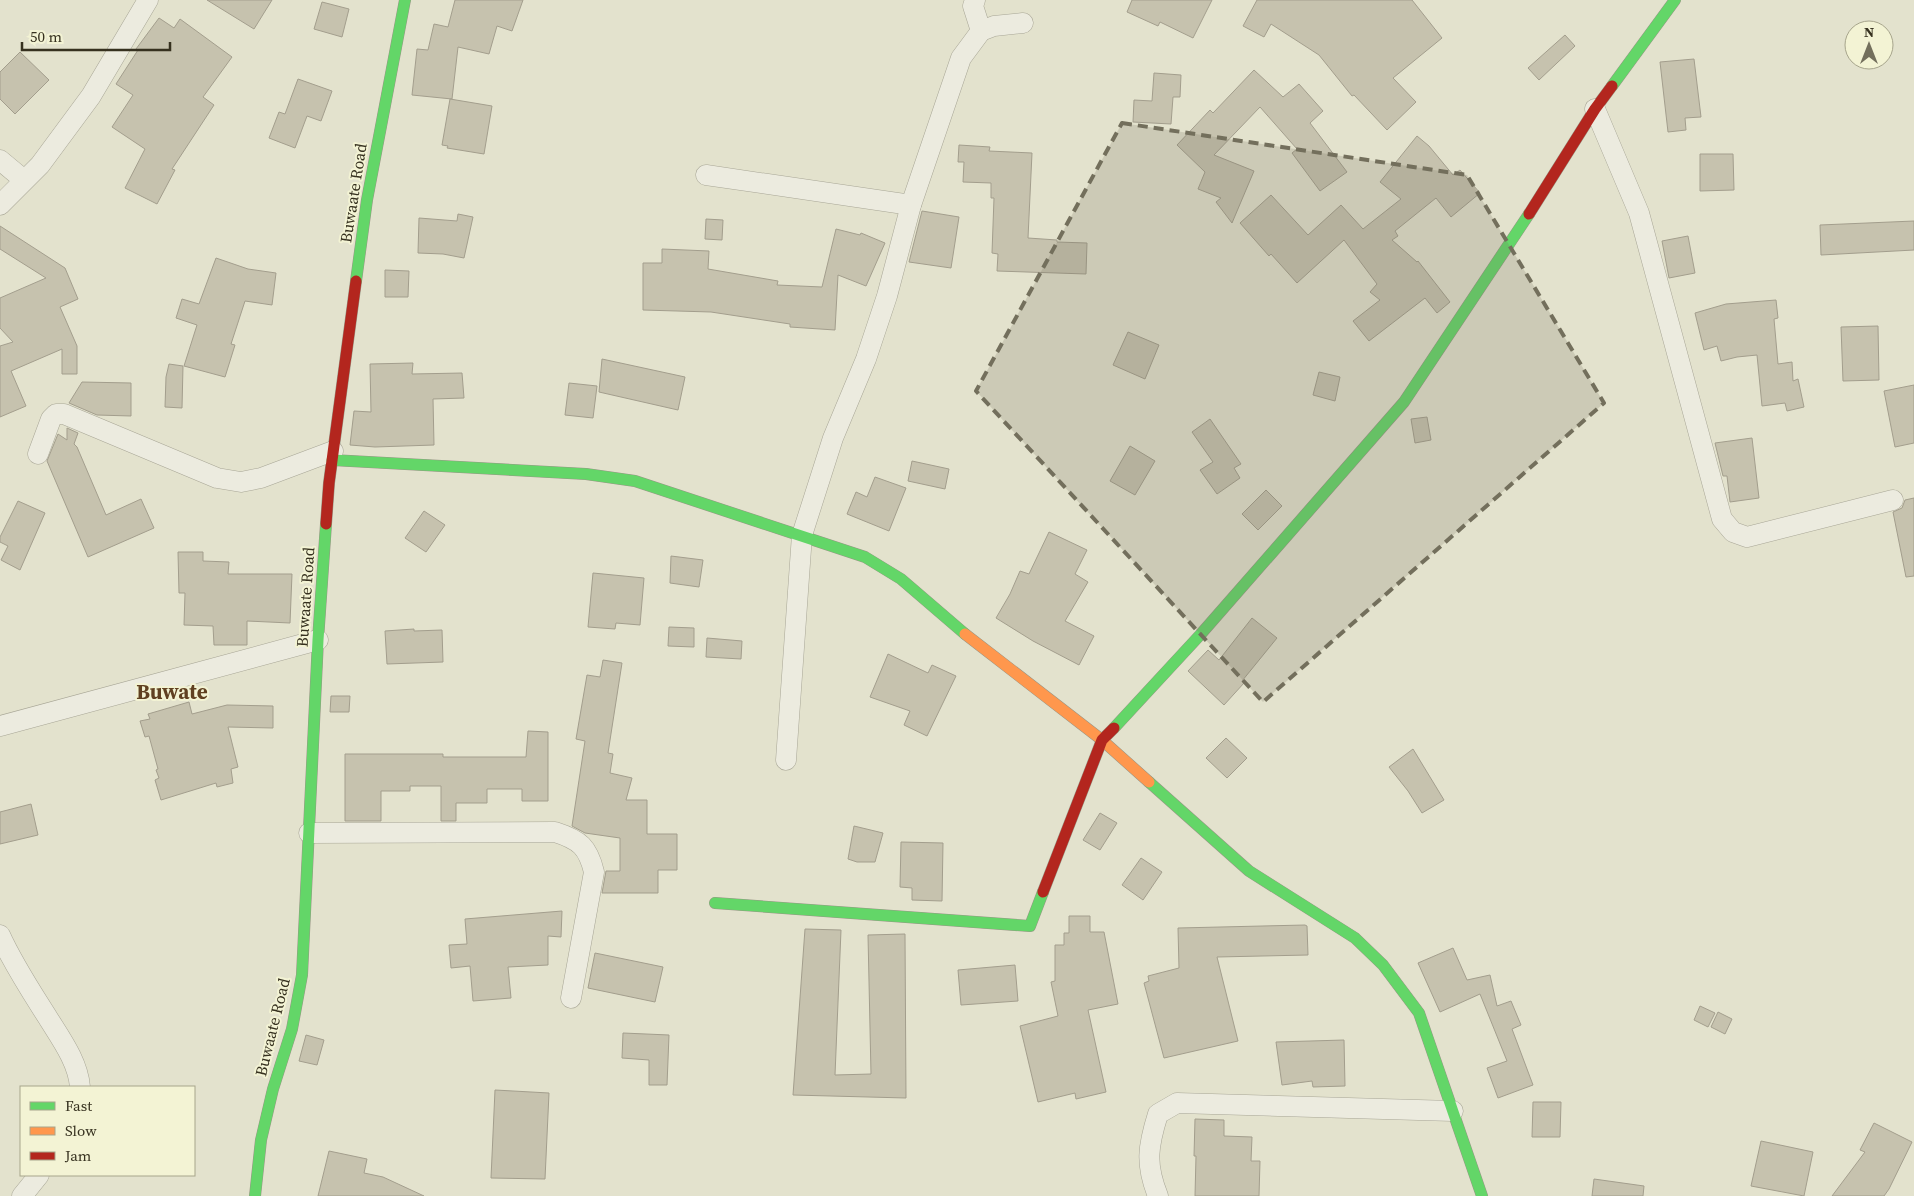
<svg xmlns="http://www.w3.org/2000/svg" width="1914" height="1196" viewBox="0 0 1914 1196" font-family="'Source Serif 4',serif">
<rect width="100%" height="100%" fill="#e3e2cd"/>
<g fill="#c6c2ae" stroke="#a39e8d">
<polygon points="207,0 272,0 254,29"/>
<polygon points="455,0 523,0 512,31 497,26 489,54 458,47 452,99 412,95 417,49 428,50 434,24 448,27"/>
<polygon points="1132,0 1212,0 1193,38 1160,22 1158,26 1127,12"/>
<polygon points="1257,0 1412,0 1442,38 1393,78 1416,102 1387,130 1354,95 1352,96 1319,55 1271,24 1264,37 1243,26"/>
<polygon points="322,2 349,9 342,37 314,29"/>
<polygon points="159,18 174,28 180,19 232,57 203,97 214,105 172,169 175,170 157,204 125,188 145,149 112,127 133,95 116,84 138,50 136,49"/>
<polygon points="1565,35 1575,46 1539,80 1528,68"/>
<polygon points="20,52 49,80 15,114 0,99 0,72"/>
<polygon points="1694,59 1701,117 1685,118 1686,130 1668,132 1660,62"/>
<polygon points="1254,70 1283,97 1299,84 1323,111 1310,123 1347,172 1320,191 1292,153 1297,149 1260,107 1214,155 1254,171 1232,223 1216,202 1221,198 1198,189 1205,172 1177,145 1210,110 1213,113"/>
<polygon points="1154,73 1181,75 1180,97 1173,97 1171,124 1133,122 1134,100 1152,101"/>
<polygon points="298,79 332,91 321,121 307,116 295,148 269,138 279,112 285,114"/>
<polygon points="450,99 492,106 484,154 447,148 448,146 442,145"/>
<polygon points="1417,136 1429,146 1453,175 1460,170 1480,193 1451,217 1436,198 1395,231 1398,236 1392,240 1417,262 1418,261 1450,302 1437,313 1425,298 1369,341 1353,321 1380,300 1370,292 1377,284 1344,240 1297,283 1271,254 1269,256 1240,223 1271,195 1308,235 1341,205 1363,229 1401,199 1380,182"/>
<polygon points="959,145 990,147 989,151 1032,153 1028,238 1057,240 1057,242 1087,243 1086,274 997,271 998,254 992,253 994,198 991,198 991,183 963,182 964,162 958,162"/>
<polygon points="1700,154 1733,154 1734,190 1700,191"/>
<polygon points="922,211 959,217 951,268 909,262"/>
<polygon points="458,214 473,217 464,258 443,254 418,253 419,218 457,221"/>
<polygon points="706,219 723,220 722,240 705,239"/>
<polygon points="1914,221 1914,250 1821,255 1820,225"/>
<polygon points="0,226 65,268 78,299 60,307 77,346 77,374 62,374 62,349 11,371 26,406 0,417 0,346 13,342 0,328 0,298 46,278 0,249"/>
<polygon points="836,229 860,235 861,233 885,243 866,286 838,275 835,330 790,327 790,324 711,312 643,310 643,263 662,263 662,249 709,251 708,269 778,281 777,285 822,287"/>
<polygon points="1688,236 1695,273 1669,278 1662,241"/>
<polygon points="216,258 248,269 276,273 272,305 245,301 231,344 235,345 225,377 184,366 197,325 176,318 182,299 199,304"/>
<polygon points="385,270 409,271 408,297 385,297"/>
<polygon points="1776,300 1778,318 1774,319 1778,364 1792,362 1793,381 1798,379 1804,407 1787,411 1785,403 1762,406 1757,355 1737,357 1721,361 1717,346 1704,350 1695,313 1726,304"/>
<polygon points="1878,326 1879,380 1843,381 1841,327"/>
<polygon points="1128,332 1159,345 1145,379 1113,365"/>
<polygon points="602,359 685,377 678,410 599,392"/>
<polygon points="413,363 412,374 462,373 464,398 433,399 434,445 375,447 350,445 354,411 371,412 370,364"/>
<polygon points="169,364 183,366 182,408 165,407 166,377"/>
<polygon points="1319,372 1340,377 1335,401 1313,395"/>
<polygon points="82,382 131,383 131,416 97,415 69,403"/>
<polygon points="569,383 597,386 593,418 565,415"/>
<polygon points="1914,385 1914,443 1895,447 1884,391"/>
<polygon points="1427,417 1431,440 1415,443 1411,419"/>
<polygon points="1210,419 1241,464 1234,468 1240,478 1217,494 1200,470 1213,462 1192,432"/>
<polygon points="67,428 78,433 74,444 77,447 106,515 141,499 154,528 88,557 47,461 58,434 67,440"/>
<polygon points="1752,438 1759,498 1730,502 1727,476 1723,476 1715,443"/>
<polygon points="1130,446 1155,461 1135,495 1110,481"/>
<polygon points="912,461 949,469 945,489 908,481"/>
<polygon points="875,477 906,488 889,531 847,514 856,492 867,497"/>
<polygon points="1266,490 1282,506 1258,530 1242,514"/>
<polygon points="1914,498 1914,576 1906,577 1893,512 1902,508 1905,500"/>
<polygon points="18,501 45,513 20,570 1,560 8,546 0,542 0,537"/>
<polygon points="424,511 445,525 426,552 405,538"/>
<polygon points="1049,532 1087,550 1075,574 1088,582 1065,621 1094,636 1079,665 1033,641 996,618 1010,594 1020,571 1029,574"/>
<polygon points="178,552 203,552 203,561 229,562 228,574 292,574 290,623 247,621 247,645 214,645 213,626 184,625 185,593 179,593"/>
<polygon points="671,556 703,560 699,587 670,583"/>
<polygon points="593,573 644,578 640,625 616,623 615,629 588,627"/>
<polygon points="1252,618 1277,638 1242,681 1244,683 1224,705 1188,671 1208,650 1219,660"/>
<polygon points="669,627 694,628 694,647 668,646"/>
<polygon points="414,629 414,631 442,630 443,662 387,664 385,631"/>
<polygon points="707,638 742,641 741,659 706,657"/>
<polygon points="888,654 928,673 932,665 956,676 927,736 904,725 910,711 870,697"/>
<polygon points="603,660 622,663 608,753 613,754 610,773 632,778 626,800 647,800 647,834 677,834 677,870 658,870 658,893 602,893 606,871 620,871 620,838 585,833 572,826 585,741 576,739 587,675 600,677"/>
<polygon points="331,696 350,696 349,712 330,712"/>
<polygon points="189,702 192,714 227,705 273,706 273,728 228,727 238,767 231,769 233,783 217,787 216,783 161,800 155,780 159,778 156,770 158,769 149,736 145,737 140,721 150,719 148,714"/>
<polygon points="528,731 548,732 548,801 522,801 522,789 487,789 487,803 456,803 456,821 441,821 441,786 410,786 410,791 381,791 381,821 345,821 345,754 443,754 443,757 526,757"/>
<polygon points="1226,738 1247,758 1227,778 1206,758"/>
<polygon points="1413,749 1444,800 1422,813 1408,791 1389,767"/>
<polygon points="31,804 38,835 0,844 0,812"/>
<polygon points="1100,813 1117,823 1100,850 1083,840"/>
<polygon points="854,826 883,833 875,862 857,862 848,859"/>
<polygon points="901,842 943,843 942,901 912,900 912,888 900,887"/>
<polygon points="1141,858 1162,872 1143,900 1122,885"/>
<polygon points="562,911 561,937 548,936 548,965 508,967 511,998 473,1001 470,966 451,968 449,945 467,944 465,919"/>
<polygon points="1069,916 1090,916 1090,932 1104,932 1118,1004 1088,1010 1106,1092 1076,1099 1075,1093 1038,1102 1020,1026 1058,1016 1051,982 1055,981 1055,945 1064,945 1064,933 1069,933"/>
<polygon points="1305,925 1307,926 1308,955 1217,957 1238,1041 1164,1058 1144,983 1149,981 1148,976 1179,968 1178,928"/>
<polygon points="805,929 841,930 835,1075 871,1074 868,935 905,934 906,1098 793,1095"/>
<polygon points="1453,948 1467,980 1490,975 1497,1006 1511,1001 1521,1025 1512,1029 1533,1085 1498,1098 1487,1068 1507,1061 1480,994 1440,1012 1418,963"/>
<polygon points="595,953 663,967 655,1002 588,988"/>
<polygon points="1015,965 1018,1001 961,1005 958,970"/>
<polygon points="1700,1006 1715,1013 1708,1027 1694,1020"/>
<polygon points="1718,1012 1732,1019 1725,1034 1711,1027"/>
<polygon points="623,1033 669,1035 667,1085 649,1085 649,1060 622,1058"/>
<polygon points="306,1035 324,1040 317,1065 299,1061"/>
<polygon points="1344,1040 1345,1086 1313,1087 1312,1081 1282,1085 1276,1042"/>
<polygon points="495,1090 549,1093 545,1179 491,1178"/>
<polygon points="1533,1102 1561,1102 1560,1137 1532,1137"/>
<polygon points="1195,1119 1224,1120 1224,1136 1252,1137 1251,1161 1260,1161 1259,1196 1195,1196 1196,1156 1194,1156"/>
<polygon points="1874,1123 1912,1142 1889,1189 1884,1196 1832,1196 1865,1152 1860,1150"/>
<polygon points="1761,1141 1813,1152 1804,1196 1751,1186"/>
<polygon points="329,1151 367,1159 364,1173 383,1177 424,1196 318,1196"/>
<polygon points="1594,1179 1644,1186 1643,1196 1592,1196"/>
</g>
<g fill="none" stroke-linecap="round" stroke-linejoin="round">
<g stroke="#a8a696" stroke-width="21">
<g id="street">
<polyline points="975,0 973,6 981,31"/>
<polyline points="1595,109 1639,213 1722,519 1733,532 1747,537 1893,500"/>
<polyline points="0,160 24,180"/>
<polyline points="706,175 911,205"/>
<polyline points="0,205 40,165 91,96 148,0"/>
<polyline points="38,454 51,419 56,414 64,414 217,478 241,482 261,478 333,451"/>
<polyline points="0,726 318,640"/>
<polyline points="786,760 802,535 833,438 866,359 887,296 911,205 961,58 981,31 994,26 1023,23"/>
<path d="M309 833 555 832C580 840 588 847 594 872L571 998"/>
<path d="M0 935C13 964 31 991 48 1018 61 1039 78 1062 80 1087"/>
<polyline points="22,1196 39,1175"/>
<path d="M1158 1196C1145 1164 1148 1146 1158 1114L1177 1103 1453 1111"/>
</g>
</g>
<g stroke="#989686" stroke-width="12">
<g id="fast">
<polyline points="1612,86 1675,0"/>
<polyline points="356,281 367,200 405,0"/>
<polyline points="332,460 586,474 635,481 865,557 901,579 965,634"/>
<polyline points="1114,728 1200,635 1404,402 1529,214"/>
<polyline points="1149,782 1249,871 1355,938 1383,965 1419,1013 1482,1196"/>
<polyline points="715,903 1030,926 1043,892"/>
<polyline points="255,1196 261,1140 273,1089 292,1029 302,975 318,640 326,524"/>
</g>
</g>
<g stroke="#989686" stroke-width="12">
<polyline id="slow" points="965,634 1102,740 1149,782"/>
</g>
<g stroke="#989686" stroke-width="12">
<g id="jam">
<polyline points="1529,214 1595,109 1612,86"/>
<polyline points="326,524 329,483 356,281"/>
<polyline points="1043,892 1102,740 1114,728"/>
</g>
</g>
<use href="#street" stroke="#ecebdf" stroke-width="20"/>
<use href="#fast" stroke="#63d668" stroke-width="11"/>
<use href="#slow" stroke="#ff974d" stroke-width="11"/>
<use href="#jam" stroke="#b3261e" stroke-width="11"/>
</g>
<path fill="#736f5c" fill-opacity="0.2" stroke="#736f5c" stroke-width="4" stroke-dasharray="10 6" stroke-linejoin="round" d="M1122 123 1467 175 1604 403 1263 702 976 391Z"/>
<g text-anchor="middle" stroke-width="4" stroke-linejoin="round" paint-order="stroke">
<g font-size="16" fill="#36311f" stroke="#f3f3d4">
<text transform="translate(353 193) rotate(-81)" y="6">Buwaate Road</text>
<text transform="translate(305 597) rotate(-86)" y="6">Buwaate Road</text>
<text transform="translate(272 1027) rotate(-76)" y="6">Buwaate Road</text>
</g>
<g font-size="21" font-weight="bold" fill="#604021" stroke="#f3f3d4">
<text x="172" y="699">Buwate</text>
</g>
</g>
<rect x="20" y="1086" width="175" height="90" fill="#f3f3d4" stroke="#a7a58c"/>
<rect x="30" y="1102" width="25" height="8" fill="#63d668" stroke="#a7a58c"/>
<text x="65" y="1111" font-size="15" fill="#36311f">Fast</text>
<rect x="30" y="1127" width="25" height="8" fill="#ff974d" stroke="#a7a58c"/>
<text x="65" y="1136" font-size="15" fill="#36311f">Slow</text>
<rect x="30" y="1152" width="25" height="8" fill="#b3261e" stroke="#a7a58c"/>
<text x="65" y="1161" font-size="15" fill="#36311f">Jam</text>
<g transform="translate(1869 45)"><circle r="24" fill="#f3f3d4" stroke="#a7a58c"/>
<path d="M0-4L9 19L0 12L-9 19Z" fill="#736f5c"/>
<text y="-8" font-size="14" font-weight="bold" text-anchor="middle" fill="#36311f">N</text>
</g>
<path d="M22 42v8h148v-8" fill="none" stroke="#36311f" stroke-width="2.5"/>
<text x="30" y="42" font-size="15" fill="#36311f" stroke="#f3f3d4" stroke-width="4" paint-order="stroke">50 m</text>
</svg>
